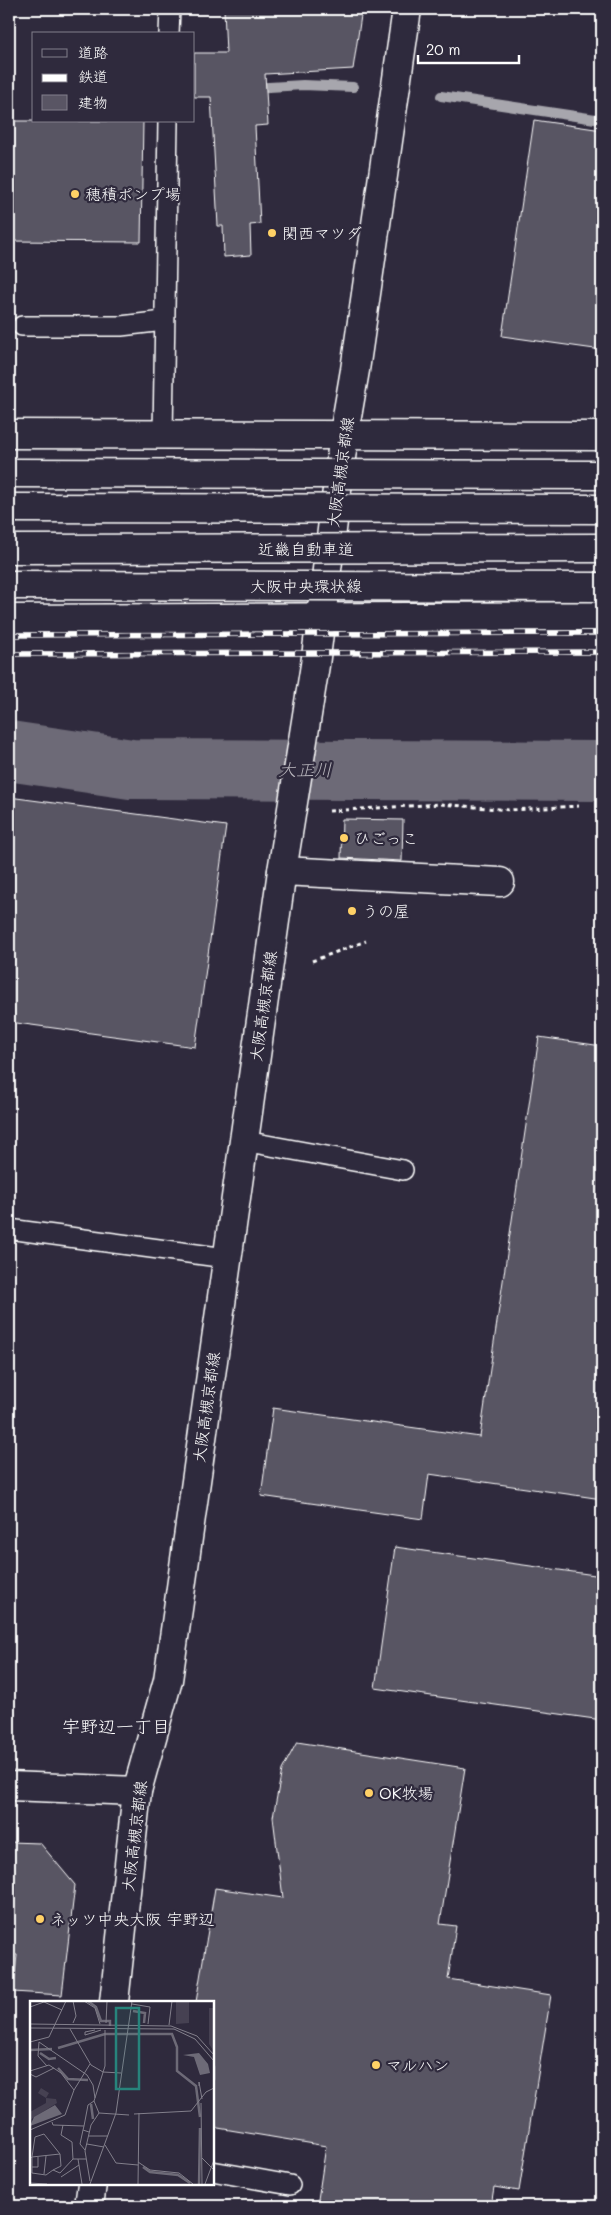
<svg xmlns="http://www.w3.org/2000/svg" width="611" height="2215" viewBox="0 0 611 2215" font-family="Mali,'Klee One',sans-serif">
<rect width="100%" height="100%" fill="#2f2a3d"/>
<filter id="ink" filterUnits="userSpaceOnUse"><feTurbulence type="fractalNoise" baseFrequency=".02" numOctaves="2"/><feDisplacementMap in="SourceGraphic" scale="10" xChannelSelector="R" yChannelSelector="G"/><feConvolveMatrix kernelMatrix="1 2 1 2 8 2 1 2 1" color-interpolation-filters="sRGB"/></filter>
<g filter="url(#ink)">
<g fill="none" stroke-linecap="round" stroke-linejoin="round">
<g stroke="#a7a6ad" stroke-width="10">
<polyline points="252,88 303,85 353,87"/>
<polyline points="441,96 602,120"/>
</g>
<polyline stroke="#6d6a77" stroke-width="60" points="9,751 131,769 602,771"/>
</g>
<g fill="#595564" stroke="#fff">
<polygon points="224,9 362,9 353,69 265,74 268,125 255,126 260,224 250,225 251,255 224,257 223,226 218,226 211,97 194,97 194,53 226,53"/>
<polygon points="534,120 602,130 602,350 502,336"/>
<polygon points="14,121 143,121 141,242 9,241 9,145 14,146"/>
<polygon points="9,797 226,826 195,1047 9,1022"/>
<polygon points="342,819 403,820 402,861 341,858"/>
<polygon points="539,1037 602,1046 602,1499 429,1474 423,1519 261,1496 273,1408 480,1437"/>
<polygon points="395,1547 602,1576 602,1720 375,1688"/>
<polygon points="297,1742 465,1768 440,1924 456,1926 448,1979 551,1995 519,2191 494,2187 491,2206 317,2206 326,2146 212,2127 212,2002 196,2002 215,1888 283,1898 273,1817 282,1770"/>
<polygon points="9,1842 40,1843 75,1885 62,1995 13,1992 17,1955 9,1954"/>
</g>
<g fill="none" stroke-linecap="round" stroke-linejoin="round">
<g stroke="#fff" stroke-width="22">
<g id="lane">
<polyline points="169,34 170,9"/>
<polyline points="22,326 121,326 164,321"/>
<polyline points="163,435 168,121"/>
<polyline points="244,1141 403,1170"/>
<polyline points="9,1229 226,1258"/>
<polyline points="212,2171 290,2185"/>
</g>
</g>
<g stroke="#fff" stroke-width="31">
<polyline id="street" points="282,871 500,882"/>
</g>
<g stroke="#fff" stroke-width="31">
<polyline id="secondary" points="9,1786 137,1791"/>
</g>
<g stroke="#fff" stroke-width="31">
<g id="primary">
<polyline points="9,434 602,436"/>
<polyline points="9,619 602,616"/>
<polyline points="114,2002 137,1791 168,1680 282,871 315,665 344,434 355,370 407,9"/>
<polyline points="89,2206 92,2184"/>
</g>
</g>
<g stroke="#fff" stroke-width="3" stroke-dasharray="4 4" stroke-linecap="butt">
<polyline points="329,811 440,804 510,810 579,806"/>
<polyline points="312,961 366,941"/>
</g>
<use href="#lane" stroke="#2f2a3d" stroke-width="19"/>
<use href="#street" stroke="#2f2a3d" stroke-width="28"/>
<use href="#secondary" stroke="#2f2a3d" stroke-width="28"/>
<use href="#primary" stroke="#2f2a3d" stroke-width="28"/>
<g stroke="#fff" stroke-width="5.5">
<g id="rail">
<polyline points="9,635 602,633"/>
<polyline points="9,654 602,652"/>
</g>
</g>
<use href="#rail" stroke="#2f2a3d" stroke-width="4" stroke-dasharray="11" stroke-linecap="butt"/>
<g stroke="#fff" stroke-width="31" stroke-linecap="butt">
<g id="primary-bridge">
<polyline points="9,473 602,475"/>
<polyline points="9,585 602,587"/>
</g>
</g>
<g stroke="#fff" stroke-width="31" stroke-linecap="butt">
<g id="highway-bridge">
<polyline points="9,508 602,509"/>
<polyline points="9,549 602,548"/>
</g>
</g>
<use href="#primary-bridge" stroke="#2f2a3d" stroke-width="28"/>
<use href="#highway-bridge" stroke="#2f2a3d" stroke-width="28"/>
</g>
</g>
<g fill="#ffd166" stroke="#2f2a3d" stroke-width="2">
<circle cx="75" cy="194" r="5"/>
<circle cx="272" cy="233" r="5"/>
<circle cx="344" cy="838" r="5"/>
<circle cx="352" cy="911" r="5"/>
<circle cx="369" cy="1793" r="5"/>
<circle cx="40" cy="1919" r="5"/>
<circle cx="376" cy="2065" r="5"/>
</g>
<g text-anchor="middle" stroke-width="4.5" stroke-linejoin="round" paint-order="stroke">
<g font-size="16" fill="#fff" stroke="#2f2a3d" text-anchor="start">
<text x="85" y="200">穂積ポンプ場</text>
<text x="282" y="239">関西マツダ</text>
<text x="354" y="844">ひごっこ</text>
<text x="362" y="917">うの屋</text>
<text x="379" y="1799">OK牧場</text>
<text x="50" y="1925">ネッツ中央大阪 宇野辺</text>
<text x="386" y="2071">マルハン</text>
</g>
<g font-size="16" fill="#fff" stroke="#2f2a3d">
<text transform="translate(340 472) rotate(-82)" y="6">大阪高槻京都線</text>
<text x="306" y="555">近畿自動車道</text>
<text x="306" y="592">大阪中央環状線</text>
<text transform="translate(263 1006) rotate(-82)" y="6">大阪高槻京都線</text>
<text transform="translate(206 1407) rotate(-82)" y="6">大阪高槻京都線</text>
<text transform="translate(134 1836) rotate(-83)" y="6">大阪高槻京都線</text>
</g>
<g font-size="18" font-style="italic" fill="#b6b4bb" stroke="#2f2a3d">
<text x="305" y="776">大正川</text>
</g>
<g font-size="18" fill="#fff" stroke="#2f2a3d">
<text x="116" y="1733">宇野辺一丁目</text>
</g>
</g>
<g transform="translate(30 2001)">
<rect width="184" height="184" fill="#2f2a3d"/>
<path d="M146 0H159V22L146 23ZM179 7H184L183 49 179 43ZM11 87 19 92 16 97 26 98 27 102 0 119V111L16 102V97L8 92Z" fill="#464152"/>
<path d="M169 52 178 63 180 72 170 74 164 56 153 54ZM25 104 32 113 0 125 4 116Z" fill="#6d6a77"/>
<path fill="none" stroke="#6d6a77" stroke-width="2.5" d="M58 0 66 6 71 20H80V25M103 10 115 12 114 22M28 47 75 33H142L147 46V70L166 85 170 116M0 49 22 48M10 52 19 58 26 57M28 67 38 78 58 79M61 103 63 118M113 166 120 171 148 174 160 182M169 183 170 127"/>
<path fill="none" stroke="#827f8b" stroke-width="1" d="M43 0 46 15 43 22M54 0 65 7 70 23M102 3 120 6 118 23M0 6 14 1 32 9M76 22 77 0M0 23 141 25 167 35 184 54M139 24 142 0M0 27 144 28 165 38 184 60M40 28 61 64 73 71 91 72M65 29 55 31V34L71 29M0 41 19 36 36 0M9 41 57 74 63 84 65 97M9 41 8 55 17 65M0 70 19 64 31 72 44 89M0 73 6 76 24 67M169 85V81L172 98M171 102 172 183M69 112 64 100 75 65V29M69 112 99 114M104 113 161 110 176 91 184 87M22 121 23 124 54 125 53 129 59 131M33 124 31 134 42 141 43 158M54 125 58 104 64 100M0 129 35 114 44 89 60 63M53 129 50 143 55 149M59 135H78M57 143 74 146M75 144 86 162 108 164M172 157 184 169M0 158 2 156V172L16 174 23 169 30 172M48 158 52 183M108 161 120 169 149 172 163 183M2 166H8V156M23 169 31 165 30 153 14 133 5 136 2 156 30 153M30 172 43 158H56M14 173 16 155M31 176 49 164M60 180 55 150 61 124 69 112M0 182 17 183M60 183 86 112 102 0M108 183 109 112M175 183 184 159"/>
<path fill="#27847c" fill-opacity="0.15" stroke="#27847c" stroke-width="2.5" d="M86 7H109V88H86Z"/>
<rect width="184" height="184" fill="none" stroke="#fff" stroke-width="2.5"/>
</g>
<rect width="611" height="2215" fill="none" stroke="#2f2a3d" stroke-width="30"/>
<rect x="15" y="15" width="581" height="2185" fill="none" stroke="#fff" stroke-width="2" filter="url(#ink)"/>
<rect x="32" y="32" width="162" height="90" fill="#2f2a3d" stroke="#827f8b"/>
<rect x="42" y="49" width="25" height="8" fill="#2f2a3d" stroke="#827f8b"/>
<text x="78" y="58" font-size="15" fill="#ffffff">道路</text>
<rect x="42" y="74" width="25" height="8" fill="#ffffff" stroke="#827f8b"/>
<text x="78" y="82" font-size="15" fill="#ffffff">鉄道</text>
<rect x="42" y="95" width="25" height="15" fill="#595564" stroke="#827f8b"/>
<text x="78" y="108" font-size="15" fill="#ffffff">建物</text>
<path d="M418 55v8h101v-8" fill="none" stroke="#ffffff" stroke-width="2.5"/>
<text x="426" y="55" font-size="15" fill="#ffffff" stroke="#2f2a3d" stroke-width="4" paint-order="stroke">20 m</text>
</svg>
